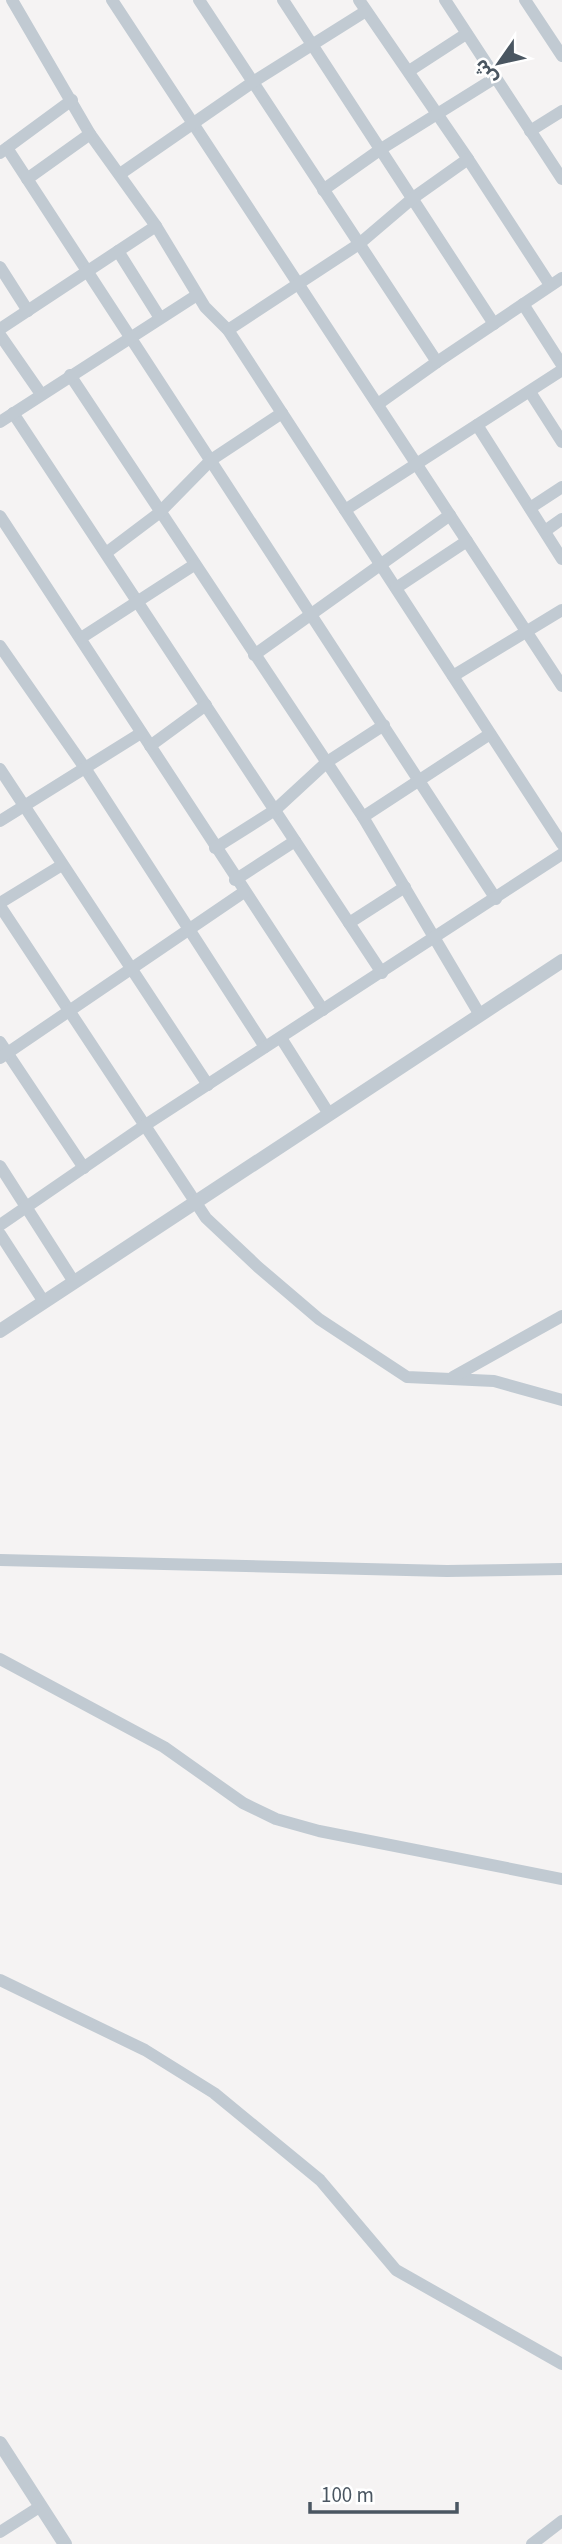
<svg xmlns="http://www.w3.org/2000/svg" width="562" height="2544" viewBox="0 0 562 2544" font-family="'Source Sans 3','Noto Sans Arabic',sans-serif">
<rect width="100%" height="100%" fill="#f5f3f3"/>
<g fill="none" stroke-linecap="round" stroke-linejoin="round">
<g stroke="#c1cad2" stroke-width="12">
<polyline points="12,0 90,134 156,226 205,307 228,330 562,844"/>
<polyline points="112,0 562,686"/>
<polyline points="199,0 437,362 378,404"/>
<polyline points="283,0 494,324"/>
<polyline points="359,0 468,159"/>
<polyline points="445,0 562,179"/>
<polyline points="525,0 562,56"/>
<polyline points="409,71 466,34"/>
<polyline points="530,131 562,111"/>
<polyline points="7,148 496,899"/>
<polyline points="0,153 72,100"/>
<polyline points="120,174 253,82 366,11"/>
<polyline points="27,179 90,134"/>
<polyline points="323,190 381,149 495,78"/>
<polyline points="118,251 160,318"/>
<polyline points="0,267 28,311"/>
<polyline points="523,304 562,365"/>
<polyline points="0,329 156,226"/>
<polyline points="228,330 359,244 413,198 468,159 550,285"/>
<polyline points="0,335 41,394"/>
<polyline points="437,362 562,278"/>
<polyline points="70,375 363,817 480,1015"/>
<polyline points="530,392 562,442"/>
<polyline points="13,413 382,973"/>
<polyline points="0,422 197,295"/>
<polyline points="477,425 562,559"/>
<polyline points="530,508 562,487"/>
<polyline points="345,510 562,370"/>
<polyline points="0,516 323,1010"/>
<polyline points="545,531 562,519"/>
<polyline points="106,553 159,513 211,460 282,413"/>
<polyline points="396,588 467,541"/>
<polyline points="81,638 194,565"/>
<polyline points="0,646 85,768 265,1047"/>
<polyline points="254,655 450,515"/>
<polyline points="453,676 562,610"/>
<polyline points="150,746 206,705"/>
<polyline points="0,769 208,1085"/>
<polyline points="363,817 490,734"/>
<polyline points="0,821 141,733"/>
<polyline points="215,848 275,810 327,762 384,725"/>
<polyline points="235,880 295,841"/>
<polyline points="0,903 62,865"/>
<polyline points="0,906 206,1218 258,1267 319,1319 407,1377 494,1381 562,1400"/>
<polyline points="349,923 405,887"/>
<polyline points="281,1038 329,1114"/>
<polyline points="0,1042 84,1168"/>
<polyline points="0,1058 244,892"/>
<polyline points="0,1166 74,1282"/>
<polyline points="0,1225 147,1124 562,854"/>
<polyline points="0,1234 44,1302"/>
<polyline points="453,1377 562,1316"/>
<polyline points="0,1560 447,1571 562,1569"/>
<polyline points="0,1659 164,1747 243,1803 276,1819 319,1831 562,1879"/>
<polyline points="0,1980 145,2050 214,2093 320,2180 396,2270 562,2364"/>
<polyline points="0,2532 41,2506"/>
<polyline points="532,2544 562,2521"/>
</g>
<g stroke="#c1cad2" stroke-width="14">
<polyline points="0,1331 562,961"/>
<polyline points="0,2443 65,2544"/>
</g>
</g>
<g transform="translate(499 63) rotate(236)" stroke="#ffffff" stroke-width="5" paint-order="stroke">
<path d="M0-5L12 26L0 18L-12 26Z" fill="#4a5661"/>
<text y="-10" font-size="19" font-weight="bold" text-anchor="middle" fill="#4a5661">ش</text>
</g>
<path d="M310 2502v10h147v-10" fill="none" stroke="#4a5661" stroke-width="3.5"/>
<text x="321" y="2502" font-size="21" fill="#4a5661" stroke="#ffffff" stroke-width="5" paint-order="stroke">100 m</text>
</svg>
